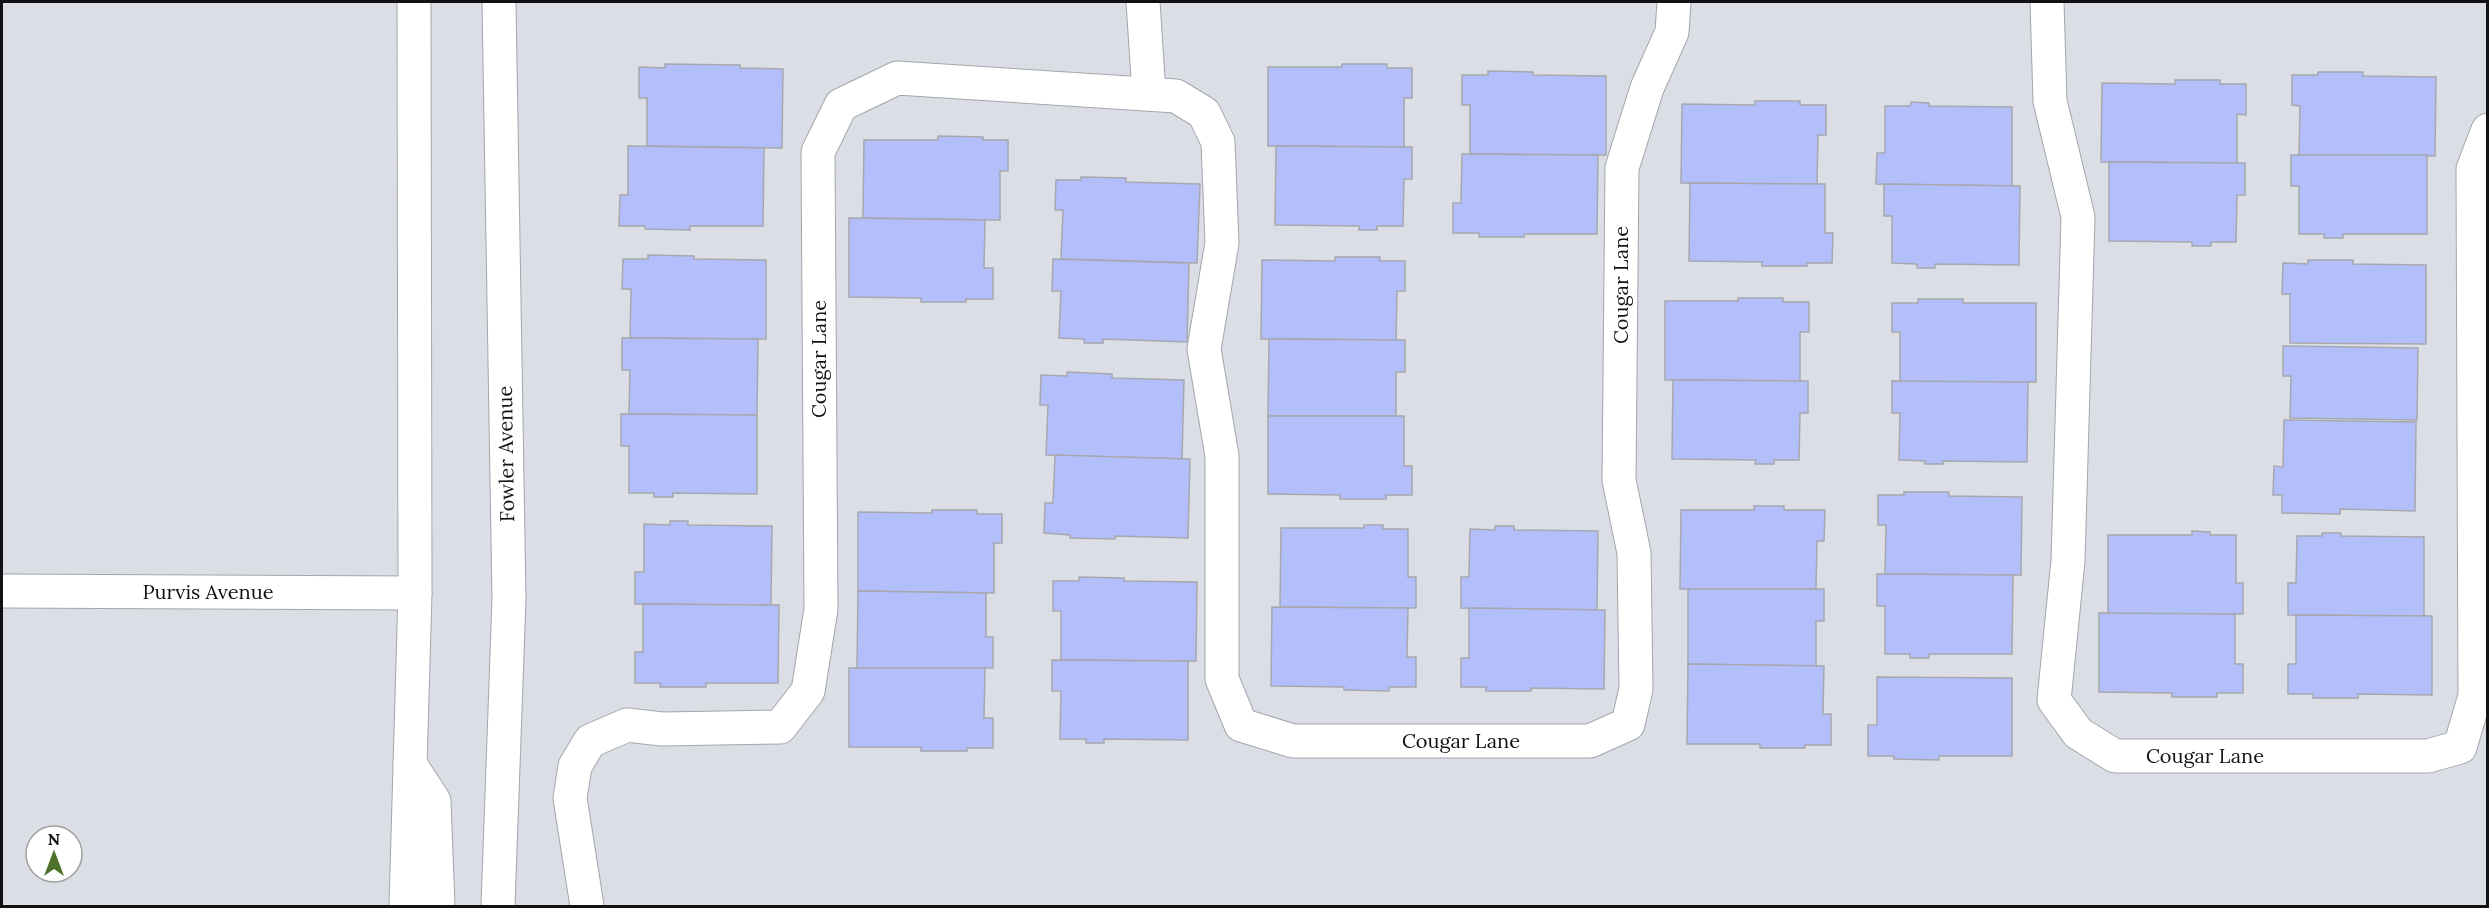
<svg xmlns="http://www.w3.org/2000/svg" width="2489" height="908" viewBox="0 0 2489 908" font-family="Lora,serif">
<rect width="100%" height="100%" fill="#dcdee5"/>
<g fill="#b2bffb" stroke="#a7a8af" stroke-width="1.5">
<polygon points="665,64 740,65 740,68 783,69 782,148 647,146 647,98 639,98 639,67 665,68"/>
<polygon points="1342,64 1387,64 1387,68 1412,68 1412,98 1404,98 1404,147 1268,146 1268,67 1342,67"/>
<polygon points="1488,71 1533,72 1533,75 1606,76 1606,155 1470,154 1470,105 1462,105 1462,75 1488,75"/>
<polygon points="2318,72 2363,72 2363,76 2436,77 2435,156 2299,155 2300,106 2292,105 2292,75 2318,75"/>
<polygon points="2175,80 2220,80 2220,84 2246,84 2246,115 2237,114 2237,163 2101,162 2102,83 2175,84"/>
<polygon points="1755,101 1800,101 1800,105 1826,105 1826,135 1818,135 1817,184 1681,183 1682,104 1755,105"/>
<polygon points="1911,102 1929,103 1929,106 2012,107 2012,186 1876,184 1877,153 1885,153 1885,106 1910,106"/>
<polygon points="938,136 983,137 983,140 1008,140 1008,171 1000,171 1000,220 863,218 864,140 938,140"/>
<polygon points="628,146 764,148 763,226 690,226 690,230 645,229 645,226 619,226 620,195 628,195"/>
<polygon points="1276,146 1412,147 1412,179 1404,179 1403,226 1377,226 1377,230 1359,230 1359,226 1275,225"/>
<polygon points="1462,154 1598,155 1597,234 1524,234 1524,237 1479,237 1479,233 1453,233 1453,203 1461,203"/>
<polygon points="2291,155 2427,155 2427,234 2343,234 2343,238 2324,238 2324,234 2299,234 2299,186 2291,186"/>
<polygon points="2109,162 2245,163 2245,195 2237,195 2236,242 2211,242 2211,246 2192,246 2192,242 2109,241"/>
<polygon points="1081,177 1126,178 1126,182 1200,184 1197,263 1061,259 1063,210 1055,210 1056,180 1081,180"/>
<polygon points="1690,183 1825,184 1825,233 1833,233 1832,263 1807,263 1807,266 1762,266 1762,262 1689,261"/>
<polygon points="1884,184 2020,186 2019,265 1935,264 1935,268 1917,268 1917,264 1892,263 1892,216 1884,216"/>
<polygon points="849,218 985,220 984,268 993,268 993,299 966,299 966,302 921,302 921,298 849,297"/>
<polygon points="648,255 694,256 694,259 766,260 766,339 630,338 631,289 622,289 623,259 648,259"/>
<polygon points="1335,257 1380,257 1380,261 1405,261 1405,291 1397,291 1396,340 1261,339 1262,260 1335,261"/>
<polygon points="1053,259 1189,263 1187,342 1103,339 1103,343 1084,343 1084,339 1059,338 1061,291 1052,291"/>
<polygon points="2308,260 2353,260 2353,264 2426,265 2426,344 2290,343 2290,294 2282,294 2283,263 2308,264"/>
<polygon points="1738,298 1783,298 1783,302 1809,302 1809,332 1800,332 1800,381 1665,380 1665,301 1738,301"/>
<polygon points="1918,299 1963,299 1963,303 2036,303 2036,382 1900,382 1900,332 1892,332 1892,303 1918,303"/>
<polygon points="622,338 758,339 757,415 629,414 630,370 622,370"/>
<polygon points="1269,339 1405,340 1405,372 1396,372 1396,416 1268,416"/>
<polygon points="2283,346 2418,348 2417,420 2290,418 2291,376 2283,376"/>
<polygon points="1067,372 1112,374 1112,378 1184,380 1182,459 1046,455 1048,405 1040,405 1041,375 1067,376"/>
<polygon points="1673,380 1808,381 1808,413 1800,413 1799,460 1774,460 1774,464 1755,464 1756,460 1672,459"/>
<polygon points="1892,381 2028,382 2027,462 1943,461 1943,464 1925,464 1925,461 1899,460 1900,413 1892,413"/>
<polygon points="621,414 757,415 757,494 673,493 673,497 654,497 654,493 629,493 629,446 621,446"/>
<polygon points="1268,416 1404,416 1404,466 1412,466 1412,495 1386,495 1386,499 1340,499 1340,495 1268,494"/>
<polygon points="2284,420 2416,422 2415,511 2340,509 2340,514 2282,513 2282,495 2273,495 2274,466 2283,467"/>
<polygon points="1055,455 1190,459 1188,538 1115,536 1115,539 1070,538 1070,535 1044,533 1045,503 1053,503"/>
<polygon points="1904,492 1949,492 1949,496 2022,497 2021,575 1885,574 1886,525 1878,525 1878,495 1904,495"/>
<polygon points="1754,506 1784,506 1784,510 1825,510 1824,541 1817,541 1816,589 1680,589 1681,510 1754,510"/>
<polygon points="932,510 977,510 977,514 1002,514 1002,543 994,543 994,593 858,591 858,512 932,513"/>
<polygon points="670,521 688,521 688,525 772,526 771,605 635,604 635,572 644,572 644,524 670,525"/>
<polygon points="1364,525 1383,525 1383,529 1408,529 1408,577 1416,577 1416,608 1280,607 1281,528 1364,528"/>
<polygon points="1495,526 1514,526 1514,530 1598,531 1597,610 1461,608 1461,577 1469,577 1470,529 1495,530"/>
<polygon points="2192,531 2210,532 2210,535 2236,535 2236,583 2243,583 2243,614 2108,614 2108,535 2192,535"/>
<polygon points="2322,533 2341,533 2341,536 2424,537 2424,616 2288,615 2288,583 2296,583 2297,536 2322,536"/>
<polygon points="1877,574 2013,575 2012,654 1929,654 1929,658 1910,658 1910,654 1885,654 1885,606 1877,606"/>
<polygon points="1079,577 1124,578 1124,581 1197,582 1196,661 1061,660 1061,611 1053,611 1053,581 1079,581"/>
<polygon points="1688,589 1824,589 1824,621 1816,621 1816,666 1688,664"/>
<polygon points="858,591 986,593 986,637 993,637 993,668 857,668"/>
<polygon points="643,604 779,605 778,683 706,683 706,687 660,687 660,683 635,683 635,652 643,652"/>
<polygon points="1272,607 1408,608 1407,657 1416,657 1416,687 1389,687 1389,691 1344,690 1344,687 1271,686"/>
<polygon points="1469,608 1605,610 1604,689 1531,688 1531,691 1486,691 1486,687 1461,687 1461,658 1469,658"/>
<polygon points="2099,613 2235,614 2235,664 2243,664 2243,693 2217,693 2217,697 2172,697 2172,693 2099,692"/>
<polygon points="2296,615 2432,616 2432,695 2358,694 2358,698 2313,698 2313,694 2288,694 2288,664 2296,664"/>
<polygon points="1052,660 1188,661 1188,740 1104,739 1104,743 1086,743 1086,739 1060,739 1061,691 1052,691"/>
<polygon points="1688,664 1824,666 1823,714 1831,714 1831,745 1805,745 1805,748 1760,748 1760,744 1687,744"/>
<polygon points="849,668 985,668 984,718 993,718 993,748 967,748 967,751 921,751 921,747 849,747"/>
<polygon points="1877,677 2012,678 2012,756 1939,756 1939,760 1894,759 1894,756 1868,756 1868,725 1877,725"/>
</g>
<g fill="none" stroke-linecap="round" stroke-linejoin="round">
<g stroke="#a4a6ad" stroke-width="35">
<g id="minor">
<polyline points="1143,2 1149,94"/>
<polyline points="2047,2 2050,101 2078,217 2068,561 2054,700 2078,733 2115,756 2428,756 2460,747 2475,696 2473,169 2488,130"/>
<polyline points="2,591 415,593"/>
<polyline points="587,906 570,798 575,766 590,741 627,725 662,729 780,727 808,691 821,609 818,152 841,105 897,78 1176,96 1204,113 1218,142 1222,243 1204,349 1222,456 1222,679 1241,725 1293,741 1590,741 1628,724 1636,689 1634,553 1619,480 1622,168 1647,88 1672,32 1674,2"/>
</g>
</g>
<g stroke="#a4a6ad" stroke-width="35">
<g id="secondary">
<polyline points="410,764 434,801 438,906"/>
<polyline points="406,906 415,593 414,2"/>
<polyline points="498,906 509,599 499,2"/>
</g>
</g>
<use href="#minor" stroke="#fff" stroke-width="33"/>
<use href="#secondary" stroke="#fff" stroke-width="33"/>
</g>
<g text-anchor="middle" stroke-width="4.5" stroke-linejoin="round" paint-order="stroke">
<g font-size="20" fill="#121215" stroke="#fff">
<text transform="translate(1621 285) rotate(-90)" y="7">Cougar Lane</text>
<text transform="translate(819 359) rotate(-90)" y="7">Cougar Lane</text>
<text transform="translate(506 454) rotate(-91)" y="7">Fowler Avenue</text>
<text x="208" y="599">Purvis Avenue</text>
<text x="1461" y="748">Cougar Lane</text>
<text x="2205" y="763">Cougar Lane</text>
</g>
</g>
<rect width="2489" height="908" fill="none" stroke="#121215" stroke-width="6"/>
<g transform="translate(54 854)"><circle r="28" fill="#ffffff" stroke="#a0a0a1" stroke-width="1.5"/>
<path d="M0-4.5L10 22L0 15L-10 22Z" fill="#4e722a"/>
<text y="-9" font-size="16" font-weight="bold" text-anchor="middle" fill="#121215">N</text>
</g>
</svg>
